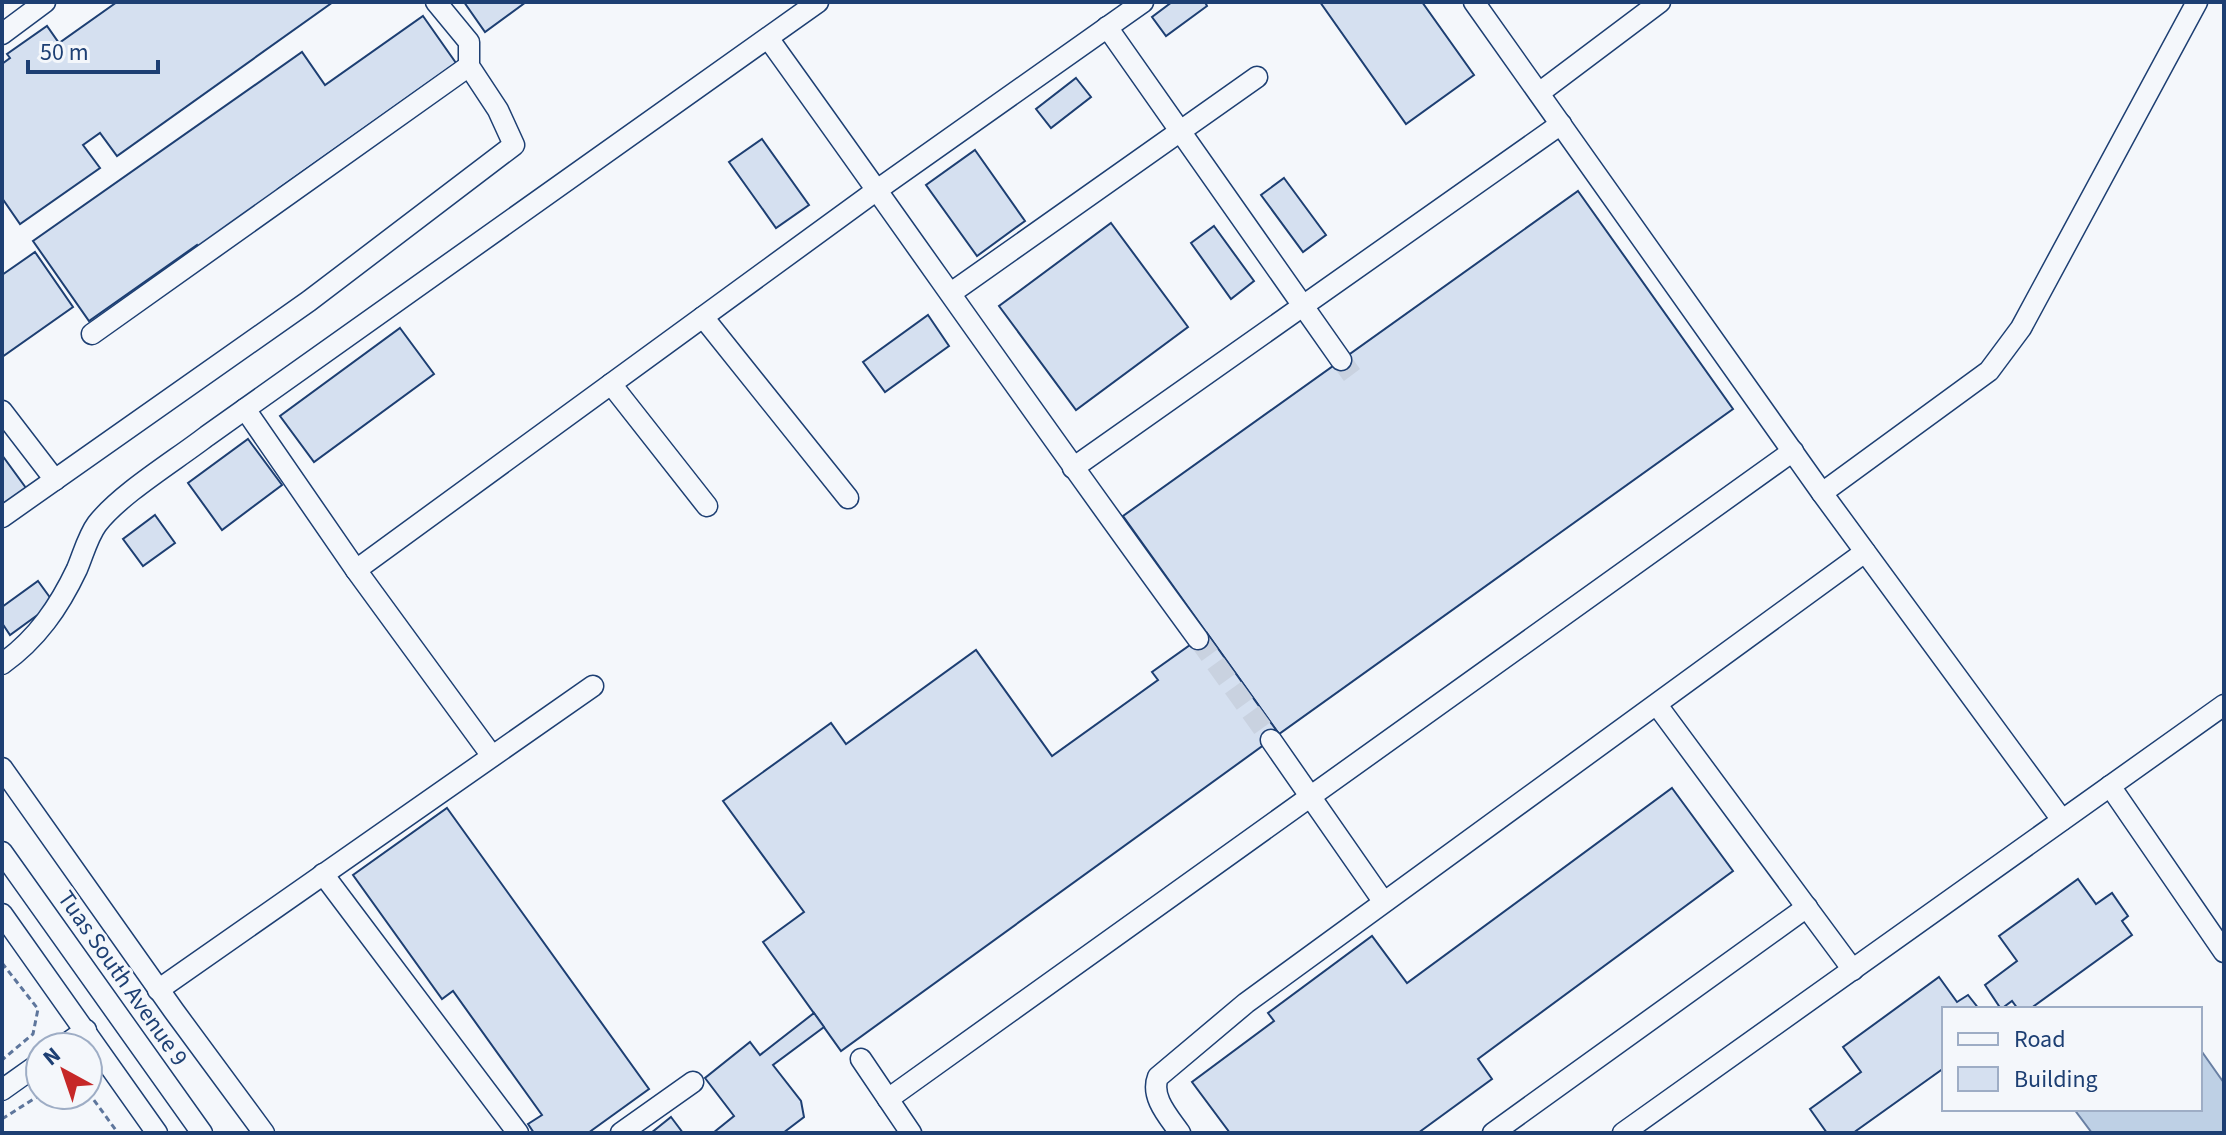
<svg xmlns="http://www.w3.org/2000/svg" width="2226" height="1135" viewBox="0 0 2226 1135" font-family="'Source Sans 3',sans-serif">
<rect width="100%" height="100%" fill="#f4f7fb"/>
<polygon fill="#bed0e5" stroke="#687fa3" stroke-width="2" points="2200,1049 2224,1083 2224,1133 2092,1133 2074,1109 2200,1109"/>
<g fill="#d5e0f0" stroke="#1d3f73" stroke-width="2">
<polygon points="117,2 333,2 117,156 100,133 83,145 100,168 20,224 2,198 2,64 10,58 7,54 47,26 59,43"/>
<polygon points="464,2 526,2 485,32"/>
<polygon points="1172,2 1205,2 1207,6 1166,36 1152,17"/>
<polygon points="1320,2 1422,2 1474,75 1406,124"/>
<polygon points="423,16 456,63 278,189 281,193 200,250 197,245 89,321 33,241 302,52 325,85"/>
<polygon points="1076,78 1091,97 1051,128 1036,109"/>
<polygon points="762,139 809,205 776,228 729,162"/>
<polygon points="975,150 1025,221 977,256 926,185"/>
<polygon points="1284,178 1326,235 1303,252 1261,195"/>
<polygon points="1578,191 1733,409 1279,734 1123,516"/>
<polygon points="1111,223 1188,327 1076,410 999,306"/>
<polygon points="1214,226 1254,281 1231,299 1191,243"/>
<polygon points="35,252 73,307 2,357 2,275"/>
<polygon points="928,315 949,346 885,392 863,362"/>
<polygon points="400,328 434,374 314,462 280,416"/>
<polygon points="248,439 282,485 222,530 188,483"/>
<polygon points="2,455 26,488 2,505"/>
<polygon points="155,515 175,543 143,566 123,539"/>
<polygon points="38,581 54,603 10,635 2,623 2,607"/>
<polygon points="1207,633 1279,734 841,1051 763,942 804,912 723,801 831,723 846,744 976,650 1052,756 1158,680 1152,672"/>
<polygon points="1672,788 1733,871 1478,1059 1492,1079 1418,1133 1230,1133 1192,1082 1274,1021 1268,1013 1372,936 1407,983"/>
<polygon points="447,808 649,1089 588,1133 534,1133 528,1124 542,1115 453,991 442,999 353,875"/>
<polygon points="2078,879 2096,904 2112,893 2128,916 2122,921 2132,935 2030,1009 2018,1009 2012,1001 2001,1009 1985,985 2017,961 1999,936"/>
<polygon points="1939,977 1957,1002 1968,995 1979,1009 1944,1009 1944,1068 1853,1133 1827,1133 1810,1109 1861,1072 1843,1047"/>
<polygon points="814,1013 824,1027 773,1065 801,1101 804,1117 783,1133 713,1133 734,1116 705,1078 750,1042 760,1055"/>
<polygon points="671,1117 683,1133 651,1133"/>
</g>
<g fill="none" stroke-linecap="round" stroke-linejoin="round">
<g stroke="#c9d2e0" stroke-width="20" stroke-dasharray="20 10" stroke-linecap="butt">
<polyline points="1341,360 1352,375"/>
<polyline points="1198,639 1271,740"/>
</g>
<g stroke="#1d3f73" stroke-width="23">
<g id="minor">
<polyline points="1474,2 1822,493 2062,820"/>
<polyline points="1107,27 1341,360"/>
<polyline points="2,34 45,2"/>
<path d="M768 38C912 238 1052 440 1198 639"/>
<polyline points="1539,93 1660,2"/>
<polyline points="951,293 1257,77"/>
<polyline points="703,317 848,498"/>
<polyline points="92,334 469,66"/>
<polyline points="611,384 707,506"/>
<polyline points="245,409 356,570 492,756"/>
<polyline points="2,411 55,480"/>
<polyline points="1073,468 1561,124"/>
<polyline points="1822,493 1989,371 2021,328 2197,2"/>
<polyline points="2,517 309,301 514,145 498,110 469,66 469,42 436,2"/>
<polyline points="356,570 877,190 1143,2"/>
<path d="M2 664C37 639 59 607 77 569 83 555 88 536 97 524 120 494 176 460 207 436L818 2"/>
<polyline points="1657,705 1853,970"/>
<polyline points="1271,740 1383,901"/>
<polyline points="2,768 174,1011 264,1133"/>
<polyline points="2110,786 2224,952"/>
<polyline points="2,852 202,1133"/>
<polyline points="323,874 518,1133"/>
<polyline points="2,914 157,1133"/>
<polyline points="158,990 593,686"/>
<polyline points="62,1047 86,1030"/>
<polyline points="861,1059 911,1133"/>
<polyline points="2,1090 40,1063"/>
<polyline points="888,1099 1793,451"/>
<polyline points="621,1133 693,1082"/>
<path d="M1180 1133C1169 1117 1150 1097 1158 1077L1246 1003 1865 552"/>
<polyline points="1493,1133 1807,907"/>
<polyline points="1623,1133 2224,705"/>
</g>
</g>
<g stroke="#5e769c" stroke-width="3" stroke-dasharray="6 4" stroke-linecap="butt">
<polyline points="2,963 38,1009 33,1034 2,1060"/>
<polyline points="88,1092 118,1133"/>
<polyline points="2,1119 40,1095"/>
</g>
<use href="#minor" stroke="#f4f7fb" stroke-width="20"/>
</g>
<g text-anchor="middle" stroke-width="6" stroke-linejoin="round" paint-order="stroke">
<g font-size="24" fill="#1d3f73" stroke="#f4f7fb">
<text transform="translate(123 978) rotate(55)" y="8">Tuas South Avenue 9</text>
</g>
</g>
<rect width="2226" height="1135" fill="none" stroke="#1d3f73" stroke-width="8"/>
<rect x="1942" y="1007" width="260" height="104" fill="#f4f7fb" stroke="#9eadc5" stroke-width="2"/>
<rect x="1958" y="1033" width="40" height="12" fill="#f4f7fb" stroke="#9eadc5" stroke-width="2"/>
<text x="2014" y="1047" font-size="24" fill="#1d3f73">Road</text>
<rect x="1958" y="1067" width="40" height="24" fill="#d5e0f0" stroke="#9eadc5" stroke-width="2"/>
<text x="2014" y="1087" font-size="24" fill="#1d3f73">Building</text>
<g transform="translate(64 1071) rotate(320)"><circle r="38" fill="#f4f7fb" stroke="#9eadc5" stroke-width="2"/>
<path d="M0-6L14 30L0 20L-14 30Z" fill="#c62828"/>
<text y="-12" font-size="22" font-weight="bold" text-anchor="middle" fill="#1d3f73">N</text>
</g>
<path d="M28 60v12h130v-12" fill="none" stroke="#1d3f73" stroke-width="4"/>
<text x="40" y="60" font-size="24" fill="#1d3f73" stroke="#f4f7fb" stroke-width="6" paint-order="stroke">50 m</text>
</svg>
